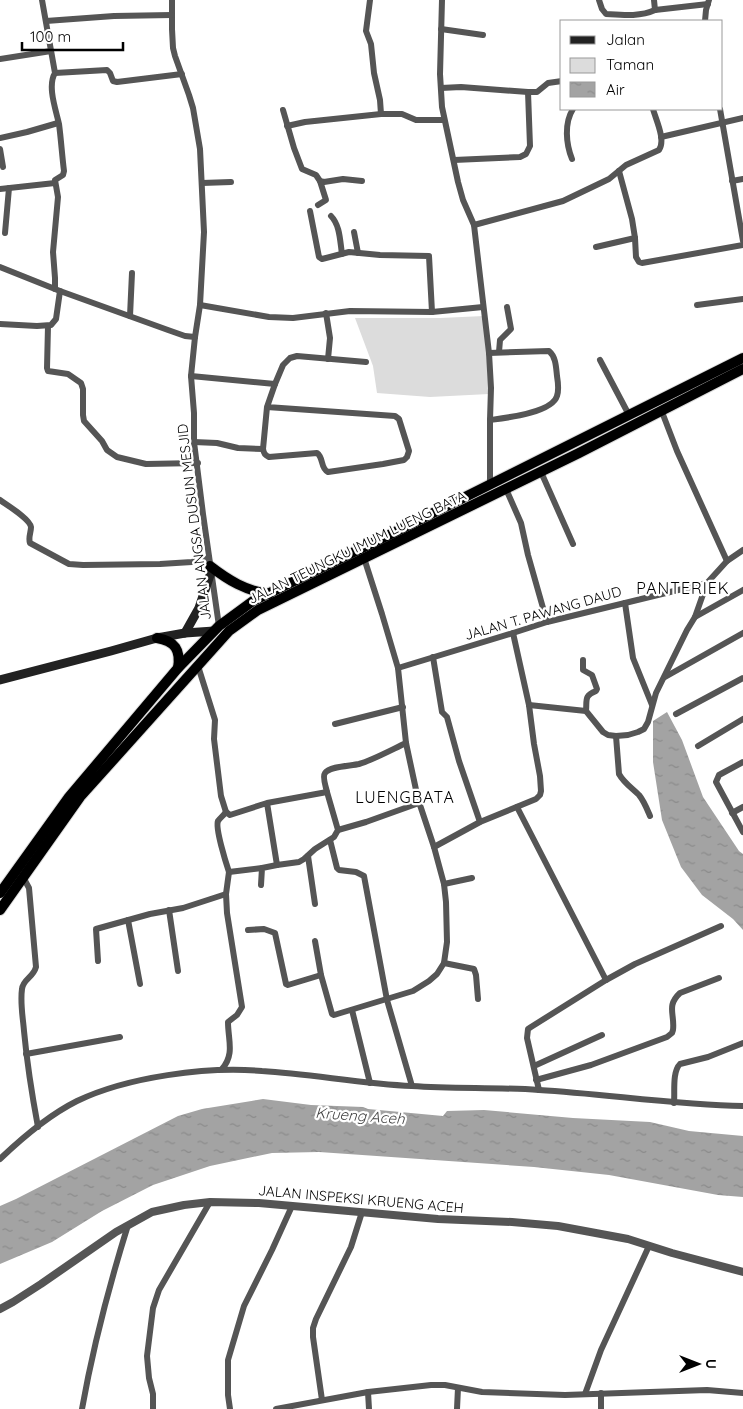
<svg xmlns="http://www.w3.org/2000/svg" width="743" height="1409" viewBox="0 0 743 1409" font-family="Quicksand,sans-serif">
<defs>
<pattern id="water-ripples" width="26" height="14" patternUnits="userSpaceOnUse" patternTransform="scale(1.25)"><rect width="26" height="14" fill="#a3a3a3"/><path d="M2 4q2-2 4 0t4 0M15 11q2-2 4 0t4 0" fill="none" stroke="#8b8b8b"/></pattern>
</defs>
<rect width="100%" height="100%" fill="#fff"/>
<polygon fill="#dcdcdc" points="484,316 489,394 430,397 377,393 373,366 355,318 440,318"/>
<g fill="url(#water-ripples)">
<polygon points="667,712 682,740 703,797 739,851 743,854 743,930 733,919 702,895 681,867 662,820 653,762 653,721"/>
<polygon points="263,1099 311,1105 363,1107 368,1109 443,1116 447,1111 484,1110 573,1118 650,1122 689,1131 743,1136 743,1197 718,1195 609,1175 534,1167 319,1152 272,1153 210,1166 153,1185 102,1211 52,1242 0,1264 0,1206 16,1199 178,1116 202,1109"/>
</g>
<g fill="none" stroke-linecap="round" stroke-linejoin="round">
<g stroke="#dbdbdb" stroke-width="12">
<g id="trunk">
<path d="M210 566C228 580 246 591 269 594"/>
<path d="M157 638C175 641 181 650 178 668"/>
<polyline points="0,893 69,797 178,668 219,626 253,601 389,535 743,358"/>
<polyline points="0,910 80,797 229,631 258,610 579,453 743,369"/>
</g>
</g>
<g stroke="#555" stroke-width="6">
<path d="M42 0 55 73C47 86 56 110 59 124 61 139 62 155 64 171L63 175 55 180 58 197 53 252 55 278V289"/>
<polyline points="172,0 172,29 173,48 175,56 189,95 193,108 200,149 204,232 200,305 195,337 191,376 194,413 194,442 203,514 219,626"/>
<polyline points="370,0 366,31 371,44 374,73 380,100 381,114"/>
<polyline points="442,0 440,74 442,107 458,182 463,200 474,225 489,353 491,388 490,420 490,484"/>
<path d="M599 0 602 9 606 14C622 15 640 17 655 10L708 4"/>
<polyline points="654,0 655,10"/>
<polyline points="46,21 114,16 172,15"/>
<polyline points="705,21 706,10 709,0"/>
<polyline points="441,29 483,35"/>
<polyline points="0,59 51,51"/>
<polyline points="55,73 107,70 110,73 113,81 117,82 182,74"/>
<polyline points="441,88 461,87 528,92 537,92 548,83 562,81"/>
<polyline points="720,109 743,241"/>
<polyline points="283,110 294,148 302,169 316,175 320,181 324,182 343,179 362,181"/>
<polyline points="287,126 305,122 381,114 402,114 416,120 444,120"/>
<polyline points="661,137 743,118"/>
<polyline points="0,138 27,132 58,123"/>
<polyline points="0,149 3,167"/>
<path d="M572 159C566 144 564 123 573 109"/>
<polyline points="454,160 520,157 526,154 530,146 528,92"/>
<polyline points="732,181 743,179"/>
<polyline points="202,183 231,182"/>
<polyline points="0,189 55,183"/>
<polyline points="318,205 326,200 320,181"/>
<polyline points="310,211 319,257 322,259 349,252 380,255 429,256 432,312"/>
<path d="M331 216C340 225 340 241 342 254"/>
<path d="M474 225 563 201 609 179 626 165 659 150C666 140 656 120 653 109"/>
<polyline points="354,232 358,253"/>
<polyline points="5,233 9,188"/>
<polyline points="635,238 636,257 639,262 642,263 743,245"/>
<polyline points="596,247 635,238 632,219 619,171"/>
<polyline points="0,267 60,291 168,330 185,336 195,337"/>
<polyline points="200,305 269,317 293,318 350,311 432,312 483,307"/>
<polyline points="697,305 743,299"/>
<polyline points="326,313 330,338 328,359"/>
<polyline points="130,316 132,273"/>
<polyline points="0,324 37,326 51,325 56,319 60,291"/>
<polyline points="48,326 47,368 48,371 68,374 81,383 83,389 83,415 84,421 102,441 107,450 117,457 146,464 198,463"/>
<polyline points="499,352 500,340 511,329 507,307"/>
<path d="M489 353 549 351C556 357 556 367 557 376 558 382 559 390 557 396 552 413 505 418 490 420"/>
<polyline points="600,360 629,415"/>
<polyline points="191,376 275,384"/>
<path d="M267 407 395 416 399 419 409 451 407 457 404 460 383 464 328 472C320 468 324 458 317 453L269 457C265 455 264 454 263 449L267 407 275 384 283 365 290 358 297 356 366 362"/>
<polyline points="662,412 677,451 727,561"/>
<polyline points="194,442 217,443 238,448 263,449"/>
<polyline points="541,472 573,544"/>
<polyline points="506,489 521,523 528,555 547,622"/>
<path d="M0 500C7 505 30 519 31 527 31 533 28 537 30 543L69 564 83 565 160 564 192 562 209 558"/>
<polyline points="625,603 633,658 652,705"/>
<polyline points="695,617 743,590"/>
<polyline points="433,657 442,712 447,717 459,761 480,822"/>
<path d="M583 660V670L592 675 597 689 596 691C584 696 587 699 586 711"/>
<polyline points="198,666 215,720 214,739 221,796 226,812"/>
<polyline points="398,668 513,633 547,622 707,583 727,561 743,550"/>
<polyline points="665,677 743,633"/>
<polyline points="529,705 586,711 603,732 608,735 616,736 628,735 638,732 644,729 648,722 656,693 687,630 695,617 707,583"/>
<polyline points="676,714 743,678"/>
<polyline points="335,724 403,707"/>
<path d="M616 736 619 774C624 783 632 788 639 795 644 801 647 809 650 816"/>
<polyline points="698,746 743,719"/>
<polyline points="743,762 719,775 716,782 743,832"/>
<path d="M327 792C326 787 322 777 325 773 330 766 351 766 359 764 373 760 393 749 406 743"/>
<polyline points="517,807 606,980"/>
<polyline points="226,812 230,815 267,803 327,792 338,830 334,837 315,849 304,859 299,862 277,865 267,803"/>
<path d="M226 812C224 815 220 818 218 821 215 828 226 863 229 872"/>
<polyline points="732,813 743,807"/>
<polyline points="338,830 366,822 419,803"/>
<polyline points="330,840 337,868 339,870 356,872 364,876 387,1000 412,1086"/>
<polyline points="434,847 480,822 536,799 540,795 541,791 540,776 534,744 529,705 513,633"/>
<polyline points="308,856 315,904"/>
<path d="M23 877 29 888 36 967C33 978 23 979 22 989 20 1003 23 1018 24 1031 27 1063 32 1095 38 1127"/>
<polyline points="444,884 472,878"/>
<polyline points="261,885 262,868 277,865"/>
<polyline points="169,910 178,971"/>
<polyline points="128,920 140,984"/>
<polyline points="248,930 264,929 275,933 286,984 288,985 321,975"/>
<polyline points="315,941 321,975 332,1014 334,1015 413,991 429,981 437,974 444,963 447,942 446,902 444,884 434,847 418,799 406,743 398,668 382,614 364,558"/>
<polyline points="98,961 96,929 150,914 183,908 226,894"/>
<polyline points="444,963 474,969 476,975 478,999"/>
<polyline points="352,1010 370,1083"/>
<polyline points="26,1054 120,1037"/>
<polyline points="534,1066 602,1035"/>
<path d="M222 1069C235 1054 228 1040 228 1022L237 1015 242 1007 227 913 226 894 229 872 262 868"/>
<path d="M536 1080 591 1065 667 1037 672 1033 673 1030C675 1014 666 1006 680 993L719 978"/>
<polyline points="539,1090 527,1038 528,1029 531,1027 606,980 635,964 721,926"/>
<path d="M674 1103C675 1092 672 1072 680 1064L708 1057 743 1043"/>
<path d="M0 1159C23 1137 49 1115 77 1101 127 1077 207 1066 262 1071 312 1074 362 1084 412 1086 454 1089 497 1087 539 1090 607 1094 675 1105 743 1106"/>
<polyline points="368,1392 369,1409"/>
<polyline points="585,1394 601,1350 649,1246"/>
<polyline points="322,1400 313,1337 313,1328 316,1319 351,1247 362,1212"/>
<path d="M82 1409C93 1347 109 1286 128 1225"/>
<polyline points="153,1409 153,1394 149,1378 147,1356 153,1308 159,1290 210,1202"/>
<polyline points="230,1409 228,1395 228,1360 244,1306 272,1250 292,1206"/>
<polyline points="276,1409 368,1392 431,1385 445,1385 482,1392 565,1395 707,1390 743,1393"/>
<polyline points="457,1409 458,1388"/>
<polyline points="601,1409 601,1393"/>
</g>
<polyline stroke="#555" stroke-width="8" points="0,1309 13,1302 41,1284 116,1232 152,1212 184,1205 210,1202 259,1203 438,1219 512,1222 558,1226 628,1239 672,1253 743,1272"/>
<g stroke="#222" stroke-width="9">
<polyline points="185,633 199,608 211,572"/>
<polyline points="0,680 111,651 157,638 185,633 214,631"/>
</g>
<use href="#trunk" stroke="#000" stroke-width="10"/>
</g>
<g text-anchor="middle" stroke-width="4.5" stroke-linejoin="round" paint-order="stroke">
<g font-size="14" fill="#000" stroke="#fff">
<text transform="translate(194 522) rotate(-97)" y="5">JALAN ANGSA DUSUN MESJID</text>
<text transform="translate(357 547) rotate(-26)" y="5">JALAN TEUNGKU IMUM LUENG BATA</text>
<text transform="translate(543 613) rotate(-16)" y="5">JALAN T. PAWANG DAUD</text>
<text transform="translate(361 1199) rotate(5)" y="5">JALAN INSPEKSI KRUENG ACEH</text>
</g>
<g font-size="15" font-style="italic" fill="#444" stroke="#fff">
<text transform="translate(360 1116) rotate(4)" y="5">Krueng Aceh</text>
</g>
<g font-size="16" letter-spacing="1" fill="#000" stroke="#fff">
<text x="683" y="594">PANTERIEK</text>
<text x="405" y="803">LUENGBATA</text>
</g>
</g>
<rect x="560" y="20" width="162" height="90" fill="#ffffff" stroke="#999999"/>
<rect x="570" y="36" width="25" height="8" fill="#222222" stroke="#999999"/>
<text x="606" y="45" font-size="15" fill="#000000">Jalan</text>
<rect x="570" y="58" width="25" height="15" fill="#dcdcdc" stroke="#999999"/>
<text x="606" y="70" font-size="15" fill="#000000">Taman</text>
<rect x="570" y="82" width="25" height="15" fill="url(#water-ripples)" stroke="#999999"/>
<text x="606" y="95" font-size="15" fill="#000000">Air</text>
<g transform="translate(698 1364) rotate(90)" stroke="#ffffff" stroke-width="4" paint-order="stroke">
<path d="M0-4L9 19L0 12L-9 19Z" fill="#000000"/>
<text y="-8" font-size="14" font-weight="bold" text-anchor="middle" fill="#000000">U</text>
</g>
<path d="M22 42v8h101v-8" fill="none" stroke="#000000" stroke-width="2.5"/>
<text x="30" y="42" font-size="15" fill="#000000" stroke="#ffffff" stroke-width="4" paint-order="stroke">100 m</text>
</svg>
